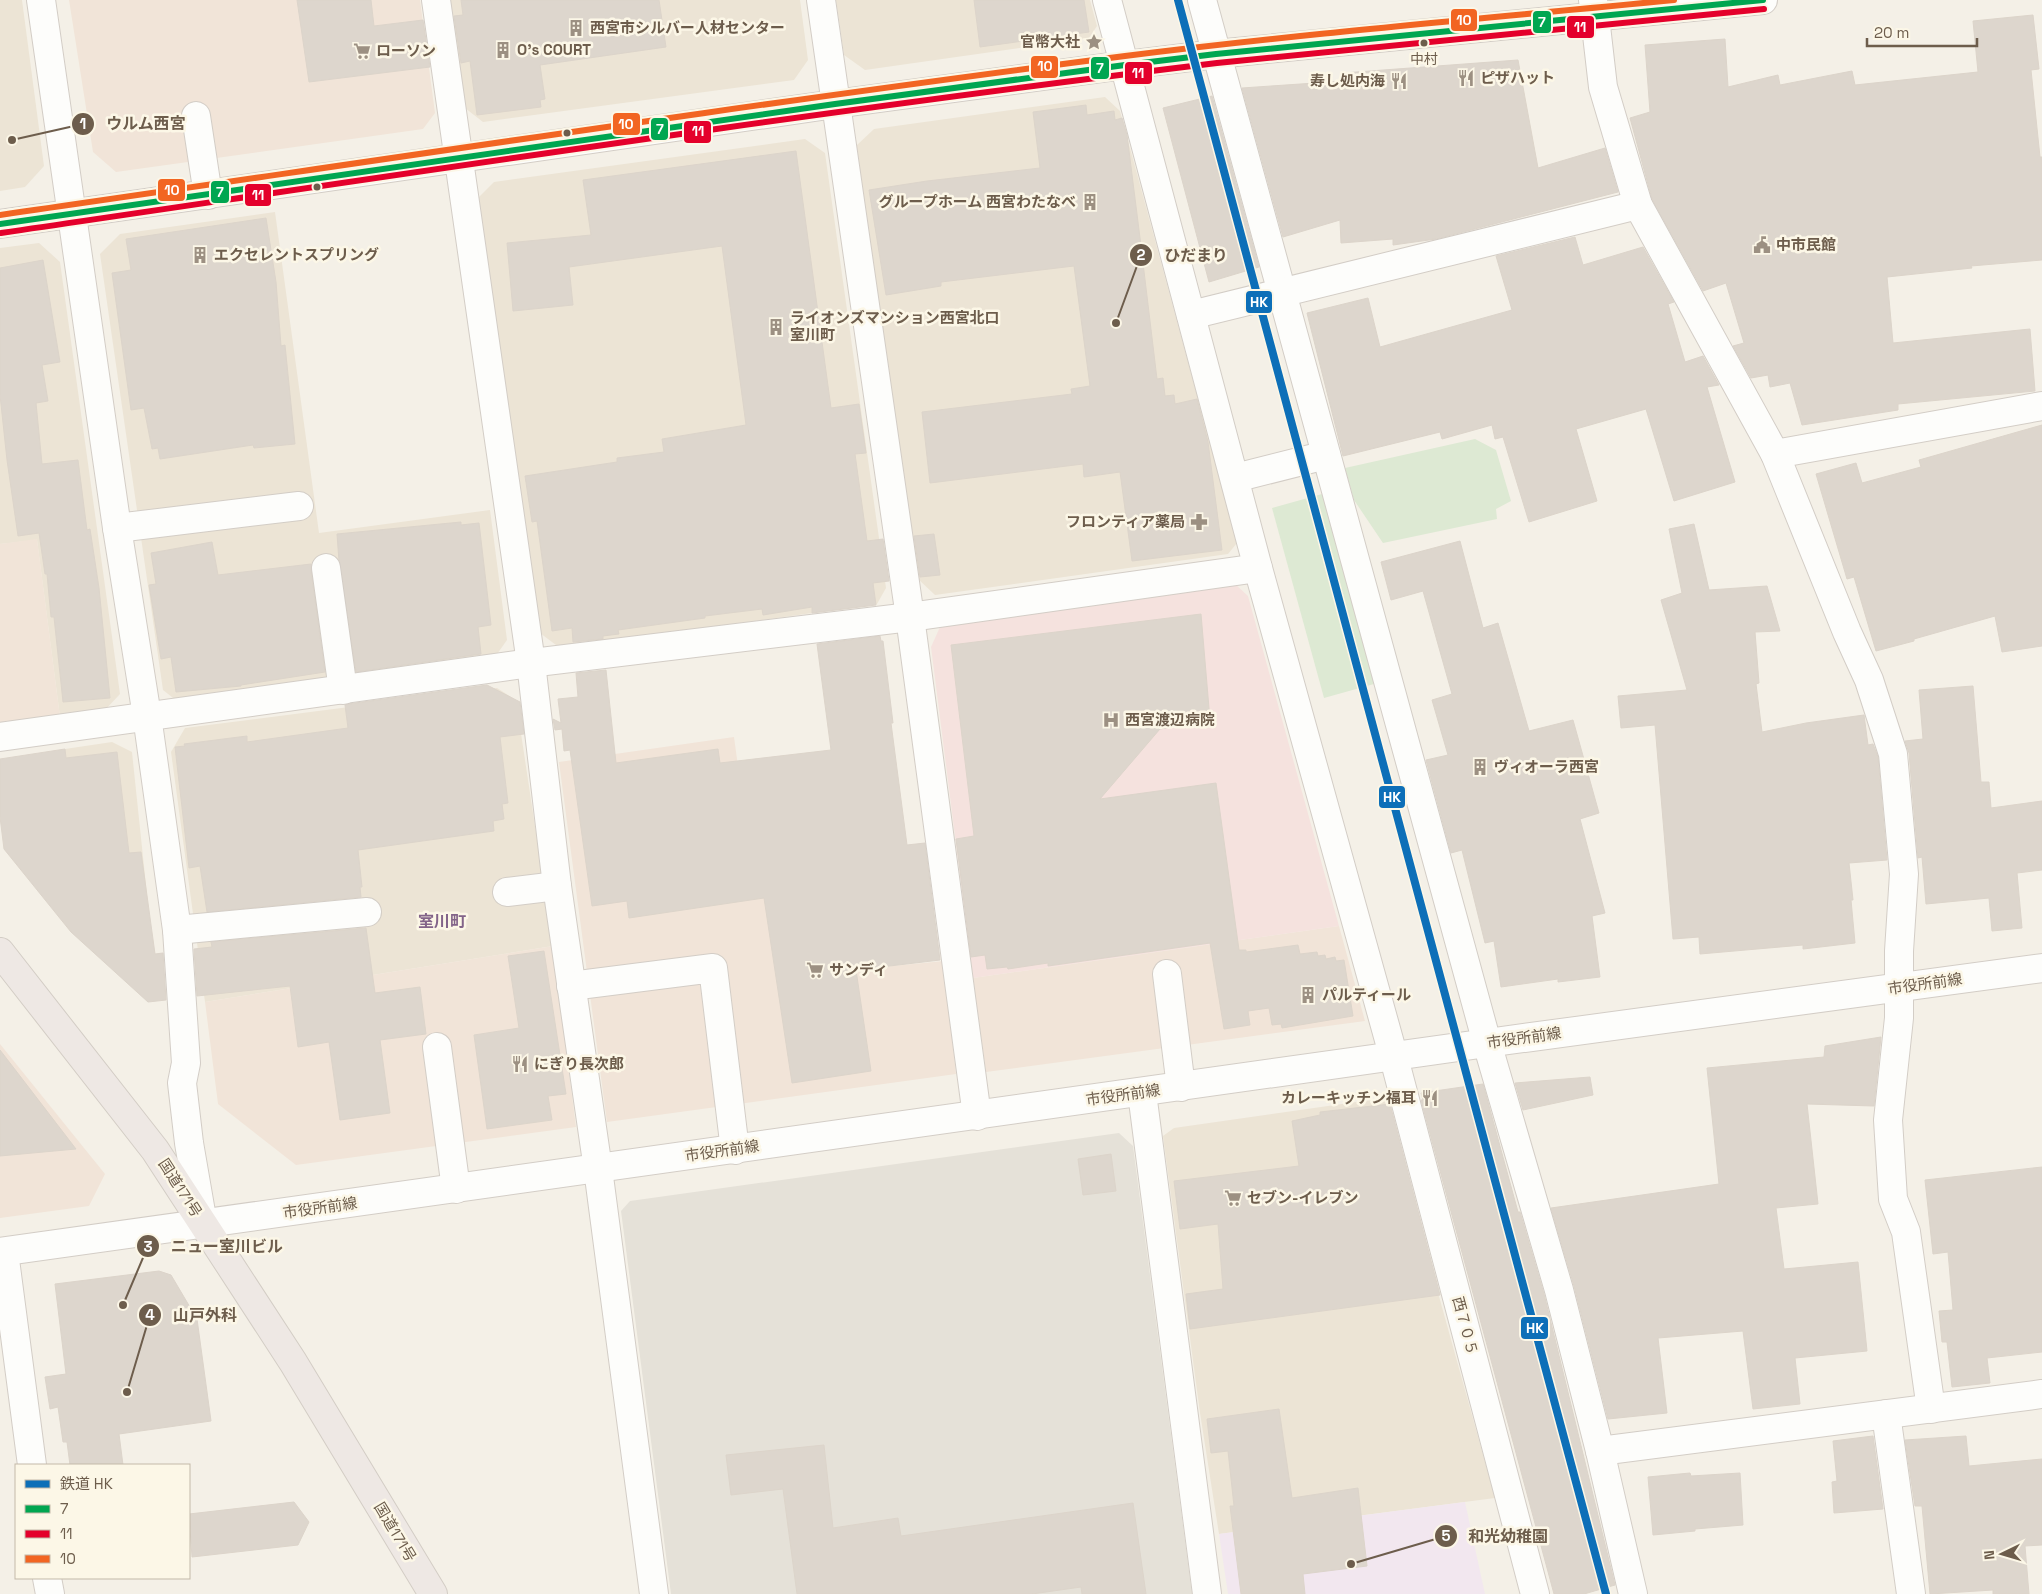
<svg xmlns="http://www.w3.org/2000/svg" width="2042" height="1594" viewBox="0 0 2042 1594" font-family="'Space Grotesk','Noto Sans JP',sans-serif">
<rect width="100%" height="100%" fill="#f4f0e7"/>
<g fill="#ece4d5">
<polygon points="0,0 22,0 44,166 25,187 0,191"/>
<polygon points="450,0 800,0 808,60 794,80 483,122 465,108"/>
<polygon points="836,0 1090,0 1097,26 1089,38 865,70 844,55"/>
<polygon points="1105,97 1120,111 1237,543 1228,554 935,595 917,578 856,146 874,129"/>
<polygon points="805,139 825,153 886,588 877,604 560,648 540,633 477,199 494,182"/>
<polygon points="275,212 319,533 490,510 507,640 495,657 177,701 163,690 100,254 120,234"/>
<polygon points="39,243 60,262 120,694 103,712 60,717 37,540 0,544 0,248"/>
<polygon points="497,688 516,700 553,946 205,1002 171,752 185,728"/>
<polygon points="112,742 132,752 149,914 88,923 65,749"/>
<polygon points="1384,1098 1495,1498 1219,1534 1200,1413 1163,1136 1174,1128"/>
</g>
<g fill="#f1e4d8">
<polygon points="69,0 420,0 435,113 423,129 116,172 93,152"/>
<polygon points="37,539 60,717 0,724 0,544"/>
<polygon points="734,737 751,861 862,969 944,961 956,1074 607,1122 559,762"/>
<polygon points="1339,926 1365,1021 986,1072 973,978"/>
<polygon points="553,946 576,1127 296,1165 218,1104 205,1002"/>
<polygon points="0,1044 105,1174 89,1206 0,1218"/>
</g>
<polygon fill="#e5e1d8" points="1119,1133 1133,1146 1192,1594 671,1594 621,1211 630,1201"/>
<polygon fill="#f2e7ef" points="1465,1502 1485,1594 1228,1594 1219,1534"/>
<polygon fill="#f5e2de" points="1234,583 1248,596 1339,926 973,978 931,647 940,627"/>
<g fill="#dde9d3">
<polygon points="1475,439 1496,450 1511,501 1496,509 1497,519 1383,543 1354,500 1345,468"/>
<polygon points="1322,494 1374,684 1324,698 1272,508"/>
</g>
<g fill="#ddd6cd" stroke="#dcd4ca">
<polygon points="297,0 371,0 374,26 423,20 430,67 309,82"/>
<polygon points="461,0 659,0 666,47 540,65 545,99 540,100 541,107 477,115 470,61 461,63 454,16 463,15"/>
<polygon points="974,0 1084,0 1089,32 980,47"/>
<polygon points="2033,15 2039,69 2031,70 2040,157 2042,157 2042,260 1971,266 1972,268 1887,277 1893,343 2030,329 2035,391 1898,404 1898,410 1802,425 1790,383 1770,387 1768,375 1751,378 1733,346 1744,343 1726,283 1703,291 1652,199 1630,118 1650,112 1645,45 1725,39 1728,87 1778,75 1780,85 1852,71 1855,85 1978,72 1973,21"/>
<polygon points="1518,60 1538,168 1605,148 1618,192 1436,239 1393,245 1393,239 1341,243 1340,220 1283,237 1242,88 1344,81 1343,73"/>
<polygon points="1212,96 1259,267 1209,282 1163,108"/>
<polygon points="1086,105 1087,115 1114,111 1115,120 1122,118 1127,135 1140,238 1157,379 1163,378 1165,396 1174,395 1175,404 1197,399 1208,442 1222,550 1132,561 1120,472 1084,477 1083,464 930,483 922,412 1072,394 1071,389 1090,386 1074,266 941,282 941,286 886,295 869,190 927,181 1040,168 1033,112"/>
<polygon points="796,151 831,408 859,404 866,453 855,454 867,541 883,539 889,581 873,583 876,605 812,613 812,607 763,615 762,609 705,616 705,618 618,630 619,634 603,636 603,639 573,642 572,628 552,631 537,521 532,522 525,476 617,462 617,458 664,452 662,439 746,425 722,246 569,267 573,305 513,311 507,243 591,235 583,180"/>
<polygon points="266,218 276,282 281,346 285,345 295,444 254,448 253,445 160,459 158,448 152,449 144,408 131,410 112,273 131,270 126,239"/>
<polygon points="1575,237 1583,265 1643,247 1674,302 1668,304 1685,362 1703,356 1719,385 1707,387 1735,482 1674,501 1646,409 1576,429 1597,501 1529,522 1503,437 1495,439 1492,425 1442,439 1440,432 1343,456 1307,313 1368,298 1380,347 1512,310 1496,256"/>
<polygon points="43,260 60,362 42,365 48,401 36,403 42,464 78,460 87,530 90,529 99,588 110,698 63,702 54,617 51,617 47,574 45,574 39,533 18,536 7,460 0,395 0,268"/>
<polygon points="2042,425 2042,646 2002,652 1995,616 1914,639 1914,641 1876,651 1854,577 1847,579 1816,474 1856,463 1862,483 1921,467 1919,460"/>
<polygon points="461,522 461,525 479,523 491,625 478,627 481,654 356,672 339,561 337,534"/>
<polygon points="1694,524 1709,590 1767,586 1780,631 1755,632 1759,683 1756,684 1762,732 1806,723 1864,715 1868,745 1873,744 1878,757 1887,860 1849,863 1853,900 1851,900 1855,943 1803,949 1803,945 1700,954 1699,937 1673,939 1655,725 1621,728 1618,696 1687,690 1661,600 1682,593 1669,529"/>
<polygon points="934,534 940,575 920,577 914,536"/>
<polygon points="1460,541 1483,628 1498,623 1529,731 1573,720 1599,813 1580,819 1605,913 1592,916 1600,977 1558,982 1558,979 1501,987 1494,941 1485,943 1462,850 1451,853 1426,760 1448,755 1432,700 1452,694 1423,591 1391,600 1381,562"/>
<polygon points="212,542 218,575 311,564 311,570 325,672 241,685 241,686 176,692 171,657 161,659 149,585 156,584 151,553"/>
<polygon points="1201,614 1210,720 1160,729 1100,799 1216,783 1239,950 1246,950 1246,952 1298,945 1300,954 1317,952 1318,956 1325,955 1326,959 1335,957 1336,961 1344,960 1353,1016 1282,1028 1281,1024 1272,1025 1269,1008 1248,1011 1250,1025 1224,1029 1210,943 1048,966 1048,963 1008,969 1007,967 987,969 985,955 971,957 956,839 974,836 951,645"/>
<polygon points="880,636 881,641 883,641 893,723 891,723 907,845 925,843 940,960 856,970 871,1071 792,1083 764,898 629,918 627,901 592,906 570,750 564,751 562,729 555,730 553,719 561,723 558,699 578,697 576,673 606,670 616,763 718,749 720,763 831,750 817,644"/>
<polygon points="487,685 520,702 524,734 500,737 508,803 502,804 504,819 493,821 494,831 358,850 362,887 360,887 361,897 207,912 200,866 189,868 175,747 185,746 184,744 247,736 247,742 348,728 345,705 348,704"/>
<polygon points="1973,686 1981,782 1989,782 1991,808 2042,801 2042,870 2017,873 2022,928 1992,931 1989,898 1926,904 1922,857 1918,858 1909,753 1905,741 1923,739 1919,690"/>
<polygon points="65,749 66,758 117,752 129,853 141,852 155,954 163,953 166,1000 148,1002 71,932 4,849 0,817 0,759"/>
<polygon points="366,928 375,993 420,987 426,1034 380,1040 390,1113 340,1120 329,1042 298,1047 290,986 197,996 194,949 212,947 211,942"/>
<polygon points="544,951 566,1094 548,1096 552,1120 487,1129 474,1035 519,1028 508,956"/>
<polygon points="1881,1037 1874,1106 1807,1104 1818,1204 1776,1208 1784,1269 1858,1262 1867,1351 1795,1358 1800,1404 1753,1409 1743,1331 1658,1338 1667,1413 1608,1419 1574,1286 1551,1208 1719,1184 1707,1068 1824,1057 1825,1046"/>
<polygon points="0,1050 76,1149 0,1156"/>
<polygon points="1590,1077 1593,1095 1523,1110 1515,1083"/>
<polygon points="1483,1084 1518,1212 1520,1212 1544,1294 1615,1585 1584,1594 1554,1594 1421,1100 1423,1100 1421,1093"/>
<polygon points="1390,1104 1440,1295 1190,1329 1186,1294 1223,1289 1218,1224 1180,1229 1174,1181 1299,1166 1292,1121 1320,1115 1320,1112"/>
<polygon points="1111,1154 1116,1191 1083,1195 1078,1159"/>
<polygon points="2042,1167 2042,1352 1987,1358 1990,1383 1952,1387 1947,1342 1942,1342 1939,1311 1953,1310 1948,1252 1933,1254 1925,1180"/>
<polygon points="159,1271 171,1275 197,1319 211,1421 119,1434 123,1465 70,1465 67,1442 63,1442 58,1407 50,1409 45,1377 66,1374 55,1284"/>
<polygon points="1279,1409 1292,1498 1358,1488 1367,1566 1303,1574 1305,1594 1241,1594 1230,1506 1234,1506 1228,1451 1211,1453 1207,1419"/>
<polygon points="1873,1436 1883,1509 1834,1513 1832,1482 1837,1481 1833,1441"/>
<polygon points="1966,1436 1969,1466 2042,1459 2042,1545 2025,1546 2029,1594 1993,1594 1993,1590 1930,1594 1922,1506 1915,1506 1905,1440"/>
<polygon points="824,1445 833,1528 898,1518 901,1536 1133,1503 1146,1594 1082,1594 1081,1587 1032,1594 797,1594 783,1489 731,1495 726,1455"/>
<polygon points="1690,1473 1691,1476 1740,1473 1743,1525 1695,1529 1695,1531 1653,1535 1648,1477"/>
<polygon points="294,1502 309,1522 298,1545 192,1557 189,1514"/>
</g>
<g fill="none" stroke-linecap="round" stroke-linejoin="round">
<g stroke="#d3cdc6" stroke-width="30">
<g id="minor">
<polyline points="41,0 117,528 147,716 177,930 186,1063 182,1083 189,1143 203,1224"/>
<polyline points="436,0 531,663 557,886 598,1169 654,1594"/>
<polyline points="821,0 910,617 977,1116"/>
<polyline points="1107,0 1258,568 1394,1058 1535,1594"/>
<polyline points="1202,0 1487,1043 1559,1290 1600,1451 1633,1594"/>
<polyline points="1593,0 1603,87 1638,205 1775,454 1847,632 1869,680 1893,754 1904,874 1899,951 1899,1018 1888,1120 1893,1199 1906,1232 1931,1409"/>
<polyline points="196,116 208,195"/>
<polyline points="0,224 835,104 1125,65 1216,54 1763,0"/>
<polyline points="1191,315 1638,205"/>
<polyline points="1775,454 2042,406"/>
<polyline points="1235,478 1326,455"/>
<polyline points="117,528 299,506"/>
<polyline points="326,568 343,690"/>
<polyline points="0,737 531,663 910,617 1258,568"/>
<polyline points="507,892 557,886"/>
<polyline points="177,930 367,912"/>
<polyline points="1167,974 1181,1087"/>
<polyline points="571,986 713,968 735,1150"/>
<polyline points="437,1047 456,1189"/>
<polyline points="1142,1093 1207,1594"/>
<polyline points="0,1252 1487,1043 2042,968"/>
<polyline points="4,1252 32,1465"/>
<polyline points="1886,1414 1911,1594"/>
<polyline points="1600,1451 2042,1394"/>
<polyline points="47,1578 50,1594"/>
</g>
</g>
<g stroke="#d3cdc5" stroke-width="30">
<polyline id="highway" points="0,952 155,1150 293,1362 433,1594"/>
</g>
<use href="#minor" stroke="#fdfdfb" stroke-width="28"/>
<use href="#highway" stroke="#eee8e4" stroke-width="28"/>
<g stroke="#fcf7e7" stroke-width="10">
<polyline id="bus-1" points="0,224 835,104 1125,65 1216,54 1763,0"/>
</g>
<g stroke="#fcf7e7" stroke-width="10">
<path id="bus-2" d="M1 233C406 174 811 112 1217 63L1764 9"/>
</g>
<g stroke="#fcf7e7" stroke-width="10">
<path id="bus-3" d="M0 215C375 161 750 104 1125 56 1308 33 1491 18 1674 0"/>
</g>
<use href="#bus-1" stroke="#00a651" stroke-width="6"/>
<use href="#bus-2" stroke="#e4002b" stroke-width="6"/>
<use href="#bus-3" stroke="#f26522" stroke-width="6"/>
<g stroke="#fcf7e7" stroke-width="11">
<polyline id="rail-1" points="1178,0 1606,1594"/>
</g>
<use href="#rail-1" stroke="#0d6fb8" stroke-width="8"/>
</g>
<defs>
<g id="building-bare" transform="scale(1.35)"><path d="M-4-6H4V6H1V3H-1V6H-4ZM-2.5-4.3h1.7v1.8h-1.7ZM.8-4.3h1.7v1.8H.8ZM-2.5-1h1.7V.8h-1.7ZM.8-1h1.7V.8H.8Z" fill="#9c9082" stroke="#fcf7e7" stroke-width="2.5" paint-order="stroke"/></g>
<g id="sight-bare" transform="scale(1.35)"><path d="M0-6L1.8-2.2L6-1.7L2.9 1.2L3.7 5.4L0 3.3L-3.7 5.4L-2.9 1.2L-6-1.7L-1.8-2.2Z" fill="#9c9082" stroke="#fcf7e7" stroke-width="2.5" paint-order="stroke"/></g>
<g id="supermarket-bare" transform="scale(1.35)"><path d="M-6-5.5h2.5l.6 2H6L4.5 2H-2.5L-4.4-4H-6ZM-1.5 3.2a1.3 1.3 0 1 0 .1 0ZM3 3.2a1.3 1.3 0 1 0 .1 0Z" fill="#9c9082" stroke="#fcf7e7" stroke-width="2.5" paint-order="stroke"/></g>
<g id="restaurant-bare" transform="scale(1.35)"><path d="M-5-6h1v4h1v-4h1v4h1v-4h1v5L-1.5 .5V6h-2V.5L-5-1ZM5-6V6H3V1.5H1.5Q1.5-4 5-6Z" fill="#9c9082" stroke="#fcf7e7" stroke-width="2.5" paint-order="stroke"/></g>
<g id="civic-bare" transform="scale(1.35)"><path d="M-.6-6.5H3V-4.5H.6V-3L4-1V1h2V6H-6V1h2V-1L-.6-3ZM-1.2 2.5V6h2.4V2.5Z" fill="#9c9082" stroke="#fcf7e7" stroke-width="2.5" paint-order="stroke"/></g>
<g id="pharmacy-bare" transform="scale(1.35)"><path d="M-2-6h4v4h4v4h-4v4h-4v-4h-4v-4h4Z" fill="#9c9082" stroke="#fcf7e7" stroke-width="2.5" paint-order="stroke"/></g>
<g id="hospital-bare" transform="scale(1.35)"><path d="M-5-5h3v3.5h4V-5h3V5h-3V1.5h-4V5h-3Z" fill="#9c9082" stroke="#fcf7e7" stroke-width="2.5" paint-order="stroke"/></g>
</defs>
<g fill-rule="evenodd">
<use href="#building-bare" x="576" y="28"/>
<use href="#sight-bare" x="1094" y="42"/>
<use href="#building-bare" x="503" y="50"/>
<use href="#supermarket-bare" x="362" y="51"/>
<use href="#restaurant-bare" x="1466" y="78"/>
<use href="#restaurant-bare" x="1399" y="81"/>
<use href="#building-bare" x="1090" y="202"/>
<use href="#civic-bare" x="1762" y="245"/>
<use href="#building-bare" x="200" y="255"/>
<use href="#building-bare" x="776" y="327"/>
<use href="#pharmacy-bare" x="1199" y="522"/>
<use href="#hospital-bare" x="1111" y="720"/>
<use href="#building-bare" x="1480" y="767"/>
<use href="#supermarket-bare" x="815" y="970"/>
<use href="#building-bare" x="1308" y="995"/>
<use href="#restaurant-bare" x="520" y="1064"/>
<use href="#restaurant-bare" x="1430" y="1098"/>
<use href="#supermarket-bare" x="1233" y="1198"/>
</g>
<g fill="#6d5d4c" stroke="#fcf7e7" stroke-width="2">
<circle cx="1424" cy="43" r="4.5"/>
<circle cx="567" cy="133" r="4.5"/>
<circle cx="317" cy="187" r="4.5"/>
</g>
<g text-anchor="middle" stroke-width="5" stroke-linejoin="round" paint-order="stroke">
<g font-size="14" fill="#6d5d4c" stroke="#fcf7e7">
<text x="1424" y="64">中村</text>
</g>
<g font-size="15" font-weight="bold" fill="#6d5d4c" stroke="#fcf7e7" text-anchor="start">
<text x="590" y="33">西宮市シルバー人材センター</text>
<text x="1080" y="47" text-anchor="end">官幣大社</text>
<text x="517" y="55">O’s COURT</text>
<text x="376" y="56">ローソン</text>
<text x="1480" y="83">ピザハット</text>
<text x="1385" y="86" text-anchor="end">寿し処内海</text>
<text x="1076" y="207" text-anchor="end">グループホーム 西宮わたなべ</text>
<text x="1776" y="250">中市民館</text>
<text x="214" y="260">エクセレントスプリング</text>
<text x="790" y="323">ライオンズマンション西宮北口<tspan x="790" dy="17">室川町</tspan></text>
<text x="1185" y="527" text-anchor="end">フロンティア薬局</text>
<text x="1125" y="725">西宮渡辺病院</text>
<text x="1494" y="772">ヴィオーラ西宮</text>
<text x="829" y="975">サンディ</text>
<text x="1322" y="1000">パルティール</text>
<text x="534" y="1069">にぎり長次郎</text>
<text x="1416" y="1103" text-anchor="end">カレーキッチン福耳</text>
<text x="1247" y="1203">セブン-イレブン</text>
</g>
<g font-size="15" fill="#6d5d4c" stroke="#fcf7e7">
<text transform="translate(1925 984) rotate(-8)" y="5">市役所前線</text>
<text transform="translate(1524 1038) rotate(-8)" y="5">市役所前線</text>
<text transform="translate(1123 1095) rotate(-8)" y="5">市役所前線</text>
<text transform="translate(722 1151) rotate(-8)" y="5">市役所前線</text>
<text transform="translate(180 1188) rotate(57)" y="5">国道171号</text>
<text transform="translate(320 1208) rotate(-8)" y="5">市役所前線</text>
<text transform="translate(1465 1326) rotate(75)" y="5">西７０５</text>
<text transform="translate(395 1532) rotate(59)" y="5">国道171号</text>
</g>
<g font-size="16" font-weight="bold" fill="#836489" stroke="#fcf7e7">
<text x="442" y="927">室川町</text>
</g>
</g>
<path fill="none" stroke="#6d5d4c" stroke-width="2" d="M12 140L83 124M1116 323L1141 255M123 1305L148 1246M127 1392L150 1315M1351 1564L1446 1536"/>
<g fill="#6d5d4c" stroke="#fcf7e7" stroke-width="2">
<circle cx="12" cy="140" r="5"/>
<circle cx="1116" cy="323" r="5"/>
<circle cx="123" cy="1305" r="5"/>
<circle cx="127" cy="1392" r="5"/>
<circle cx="1351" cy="1564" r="5"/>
<circle cx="83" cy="124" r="12"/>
<circle cx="1141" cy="255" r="12"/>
<circle cx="148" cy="1246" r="12"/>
<circle cx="150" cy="1315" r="12"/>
<circle cx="1446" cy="1536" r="12"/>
</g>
<g font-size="15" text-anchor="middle" font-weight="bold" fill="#fff">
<text x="83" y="129">1</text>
<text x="1141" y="260">2</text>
<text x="148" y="1252">3</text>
<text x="150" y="1320">4</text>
<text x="1446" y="1541">5</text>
</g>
<g font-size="16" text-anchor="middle" font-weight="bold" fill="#6d5d4c" stroke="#fcf7e7" stroke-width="5" stroke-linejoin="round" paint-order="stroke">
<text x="146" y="129">ウルム西宮</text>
<text x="1196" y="261">ひだまり</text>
<text x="227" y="1252">ニュー室川ビル</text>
<text x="205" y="1321">山戸外科</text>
<text x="1508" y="1542">和光幼稚園</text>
</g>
<g stroke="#fcf7e7" stroke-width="2">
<rect x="1450" y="8" width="28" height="24" rx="5" fill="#f26522"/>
<rect x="1532" y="10" width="20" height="24" rx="5" fill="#00a651"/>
<rect x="1566" y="15" width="29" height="24" rx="5" fill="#e4002b"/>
<rect x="1030" y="55" width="29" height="24" rx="5" fill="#f26522"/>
<rect x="1090" y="56" width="20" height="24" rx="5" fill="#00a651"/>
<rect x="1124" y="61" width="29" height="24" rx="5" fill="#e4002b"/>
<rect x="612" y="112" width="29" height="24" rx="5" fill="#f26522"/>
<rect x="650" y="117" width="19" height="24" rx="5" fill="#00a651"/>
<rect x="683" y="120" width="29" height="24" rx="5" fill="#e4002b"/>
<rect x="157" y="178" width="29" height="24" rx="5" fill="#f26522"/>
<rect x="210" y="180" width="20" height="24" rx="5" fill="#00a651"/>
<rect x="244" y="183" width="28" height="24" rx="5" fill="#e4002b"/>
<rect x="1245" y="290" width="28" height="24" rx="5" fill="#0d6fb8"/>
<rect x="1378" y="785" width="28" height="24" rx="5" fill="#0d6fb8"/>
<rect x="1520" y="1316" width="29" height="24" rx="5" fill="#0d6fb8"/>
</g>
<g font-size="14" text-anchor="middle" font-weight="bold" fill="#fff">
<text x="1464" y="25">10</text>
<text x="1542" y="27">7</text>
<text x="1580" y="32">11</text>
<text x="1045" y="71">10</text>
<text x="1100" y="73">7</text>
<text x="1138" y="78">11</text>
<text x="626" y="129">10</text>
<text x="660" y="134">7</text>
<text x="698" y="136">11</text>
<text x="172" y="195">10</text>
<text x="220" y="197">7</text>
<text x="258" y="200">11</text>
<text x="1259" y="307">HK</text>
<text x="1392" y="802">HK</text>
<text x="1535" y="1333">HK</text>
</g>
<rect x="15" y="1464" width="175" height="115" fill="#fcf7e7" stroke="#c3b9a9"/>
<rect x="25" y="1480" width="25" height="8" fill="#0d6fb8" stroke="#c3b9a9"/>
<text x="60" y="1489" font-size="15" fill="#6d5d4c">鉄道 HK</text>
<rect x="25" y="1505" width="25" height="8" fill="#00a651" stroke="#c3b9a9"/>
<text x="60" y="1514" font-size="15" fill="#6d5d4c">7</text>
<rect x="25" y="1530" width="25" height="8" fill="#e4002b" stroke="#c3b9a9"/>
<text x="60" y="1539" font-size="15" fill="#6d5d4c">11</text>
<rect x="25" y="1555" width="25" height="8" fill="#f26522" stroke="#c3b9a9"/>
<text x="60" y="1564" font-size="15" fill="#6d5d4c">10</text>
<g transform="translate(2002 1554) rotate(265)" stroke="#fcf7e7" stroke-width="4" paint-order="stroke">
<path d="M0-4L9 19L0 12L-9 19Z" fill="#6d5d4c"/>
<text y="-8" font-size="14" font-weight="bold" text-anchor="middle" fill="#6d5d4c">N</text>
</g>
<path d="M1867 38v8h110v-8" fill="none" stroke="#6d5d4c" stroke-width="2.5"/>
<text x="1874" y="38" font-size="15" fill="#6d5d4c" stroke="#fcf7e7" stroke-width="4" paint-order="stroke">20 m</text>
</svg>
